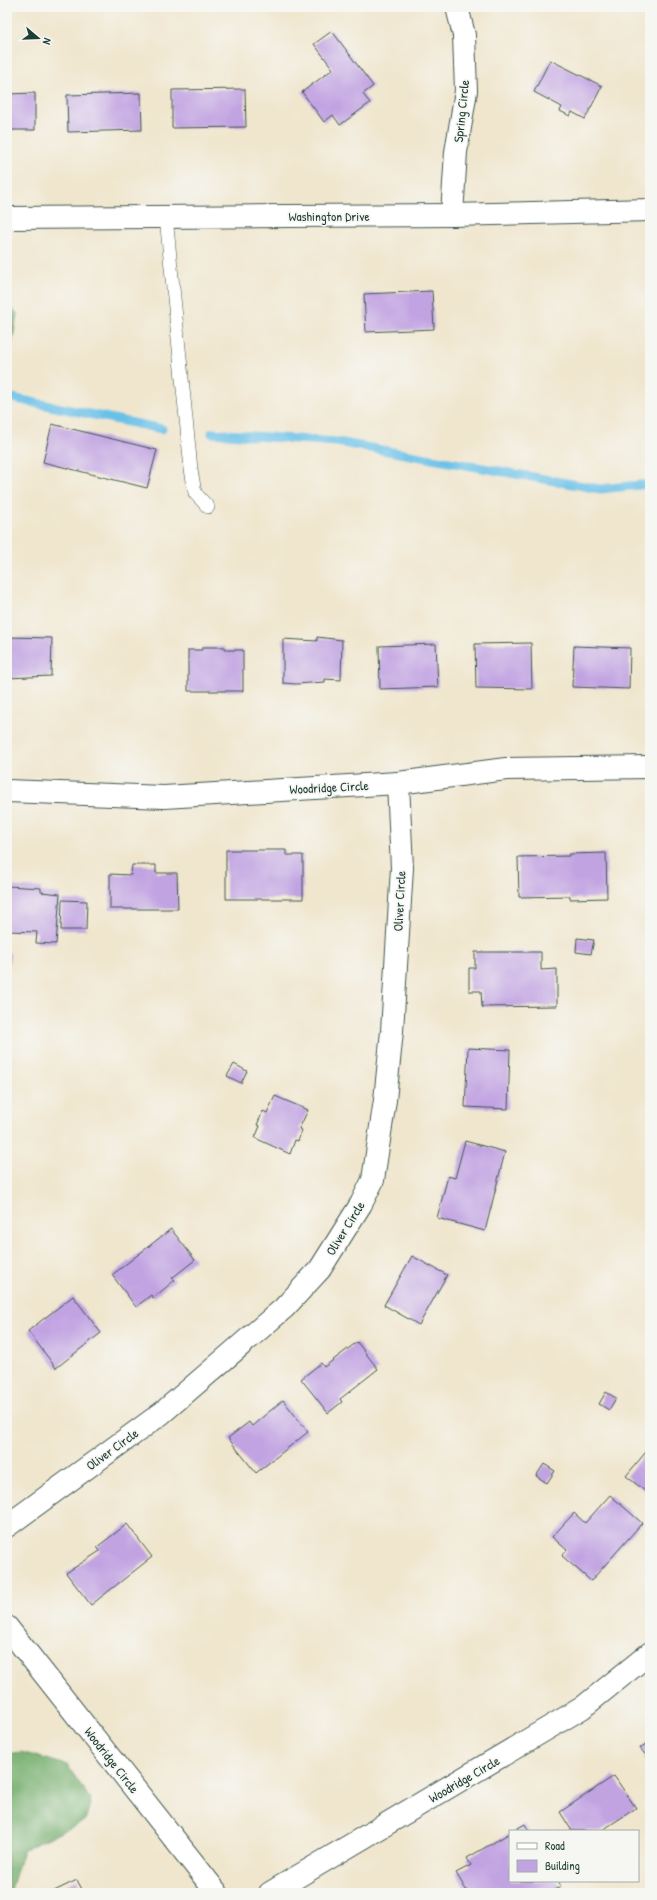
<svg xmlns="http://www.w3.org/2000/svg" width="657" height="1900" viewBox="0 0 657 1900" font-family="'Patrick Hand',sans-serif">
<rect width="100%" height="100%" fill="#f6f6f2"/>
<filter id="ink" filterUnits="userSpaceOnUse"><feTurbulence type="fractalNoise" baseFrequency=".025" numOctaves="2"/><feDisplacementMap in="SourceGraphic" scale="8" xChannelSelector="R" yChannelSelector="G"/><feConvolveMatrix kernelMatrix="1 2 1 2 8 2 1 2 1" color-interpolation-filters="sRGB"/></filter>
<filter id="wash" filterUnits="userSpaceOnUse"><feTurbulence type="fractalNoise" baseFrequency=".012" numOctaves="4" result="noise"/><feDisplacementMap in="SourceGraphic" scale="16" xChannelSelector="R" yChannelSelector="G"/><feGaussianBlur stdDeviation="0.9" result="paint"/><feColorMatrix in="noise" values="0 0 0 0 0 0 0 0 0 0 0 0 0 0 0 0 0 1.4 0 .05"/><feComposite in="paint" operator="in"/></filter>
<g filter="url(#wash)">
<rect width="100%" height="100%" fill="#f0e6ce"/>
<g fill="#73ad6c" stroke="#497550">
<polygon points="7,304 17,313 7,375"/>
<polygon points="21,1752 67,1765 91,1800 85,1821 23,1850 10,1893 7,1893 7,1754"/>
</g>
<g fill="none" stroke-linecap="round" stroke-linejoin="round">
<g stroke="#6bc1e8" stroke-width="9">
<polyline points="7,397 162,429"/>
<polyline points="212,433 337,442 600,489 650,484"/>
</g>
</g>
<g id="blocks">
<g fill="#c1a3e2">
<polygon points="332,31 373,86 363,94 370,103 340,125 333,115 324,122 302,92 333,69 314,44"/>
<polygon points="550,60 602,86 585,119 572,112 570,116 560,111 562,107 534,92"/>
<polygon points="245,89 246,127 172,128 172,90"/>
<polygon points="35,93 35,130 7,130 7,94"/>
<polygon points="141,93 142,130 68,132 67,95"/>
<polygon points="432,291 434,329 366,332 364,294"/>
<polygon points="52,424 157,450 147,488 43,462"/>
<polygon points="7,637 52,638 51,676 7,678"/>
<polygon points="317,637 342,640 341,680 325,679 325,682 296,684 283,683 283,639 317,641"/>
<polygon points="531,643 532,689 476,688 475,644"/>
<polygon points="436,644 438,687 380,689 379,646"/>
<polygon points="574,646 630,648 629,689 572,687"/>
<polygon points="202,647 225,647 225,650 243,650 243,691 188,691 188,650 202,650"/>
<polygon points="226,850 286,850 286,855 303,855 303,899 226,899"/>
<polygon points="606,853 607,898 570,899 570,896 519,897 518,857 569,856 569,854"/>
<polygon points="132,865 156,865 156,873 177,873 178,909 110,909 110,874 131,875"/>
<polygon points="7,886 41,888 41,892 60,894 56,944 36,943 37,932 7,931"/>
<polygon points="62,900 87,901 86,930 61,930"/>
<polygon points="577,938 594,940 591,954 576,952"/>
<polygon points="475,952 541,952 541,970 557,969 557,1006 482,1007 481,991 469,991 469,968 475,968"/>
<polygon points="7,953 10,953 9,965 7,965"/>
<polygon points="468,1048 510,1050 508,1109 465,1107"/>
<polygon points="234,1064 247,1071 241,1083 227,1076"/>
<polygon points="275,1096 308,1110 299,1129 302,1130 298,1141 295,1140 290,1154 255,1138 260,1126 257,1125 263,1111 267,1113"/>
<polygon points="465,1141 505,1152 485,1231 437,1218 448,1176 455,1178"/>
<polygon points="171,1229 195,1260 172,1278 175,1280 153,1298 151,1295 136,1307 112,1275"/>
<polygon points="412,1256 447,1275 419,1325 384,1305"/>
<polygon points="73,1296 101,1333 56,1368 28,1331"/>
<polygon points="357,1342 378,1369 340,1399 342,1402 328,1413 301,1379 321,1363 324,1367"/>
<polygon points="606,1392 616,1398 609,1410 599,1404"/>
<polygon points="283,1400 308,1432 256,1473 228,1438 249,1422 252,1426"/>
<polygon points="650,1447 650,1495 626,1476"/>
<polygon points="544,1464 555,1471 547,1483 536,1476"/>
<polygon points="610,1495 642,1523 591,1581 562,1556 567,1550 552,1537 574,1513 585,1523"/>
<polygon points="127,1524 152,1557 91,1605 66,1573 100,1551 97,1547"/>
<polygon points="650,1741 650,1761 640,1748"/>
<polygon points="614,1776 636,1808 601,1831 572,1831 560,1812"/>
<polygon points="525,1824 529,1831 513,1831"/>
<polygon points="510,1833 510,1881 558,1881 561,1886 549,1893 468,1893 456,1873 471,1865 467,1858"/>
<polygon points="77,1880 84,1893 50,1893"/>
</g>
</g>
</g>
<g filter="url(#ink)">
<use href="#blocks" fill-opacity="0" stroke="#3e564b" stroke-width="1"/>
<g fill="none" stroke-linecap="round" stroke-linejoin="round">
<g stroke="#3e564b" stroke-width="14">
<polyline id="service" points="166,217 191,469 195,493 208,507"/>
</g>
<g stroke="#3e564b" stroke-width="24">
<g id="minor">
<polyline points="452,215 456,152 466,91 464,35 457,7"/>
<polyline points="7,218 452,215 650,210"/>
<polyline points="7,791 164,797 398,783 506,769 650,767"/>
<polyline points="7,1526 162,1413 284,1308 320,1269 361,1204 373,1180 385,1100 392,1031 402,868 398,783"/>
<polyline points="7,1627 217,1893"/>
<polyline points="270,1893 582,1708 650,1653"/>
</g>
</g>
<use href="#service" stroke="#fff" stroke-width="13"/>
<use href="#minor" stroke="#fff" stroke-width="22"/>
</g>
</g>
<g text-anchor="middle" stroke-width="3.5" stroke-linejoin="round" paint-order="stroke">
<g font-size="13" fill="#1f3d34" stroke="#f6f6f2">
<text transform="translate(461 111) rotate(-84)" y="5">Spring Circle</text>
<text x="329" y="221">Washington Drive</text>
<text transform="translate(329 787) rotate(-3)" y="5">Woodridge Circle</text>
<text transform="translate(399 901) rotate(-87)" y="5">Oliver Circle</text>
<text transform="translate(345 1228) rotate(-58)" y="5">Oliver Circle</text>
<text transform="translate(112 1449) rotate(-36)" y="5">Oliver Circle</text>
<text transform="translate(112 1760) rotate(52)" y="5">Woodridge Circle</text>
<text transform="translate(464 1779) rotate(-30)" y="5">Woodridge Circle</text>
</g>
</g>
<rect width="657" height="1900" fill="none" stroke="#f6f6f2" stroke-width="24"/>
<rect x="509" y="1830" width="130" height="52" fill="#f6f6f2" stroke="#a0aca6"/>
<rect x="517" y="1843" width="20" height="6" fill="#ffffff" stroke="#a0aca6"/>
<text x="545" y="1850" font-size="12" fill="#1f3d34">Road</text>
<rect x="517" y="1860" width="20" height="12" fill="#c1a3e2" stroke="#a0aca6"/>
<text x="545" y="1870" font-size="12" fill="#1f3d34">Building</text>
<g transform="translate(38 38) rotate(109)" stroke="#f6f6f2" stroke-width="3" paint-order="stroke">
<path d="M0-3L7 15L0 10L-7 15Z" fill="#1f3d34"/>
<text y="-6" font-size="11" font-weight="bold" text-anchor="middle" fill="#1f3d34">N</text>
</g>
</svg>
